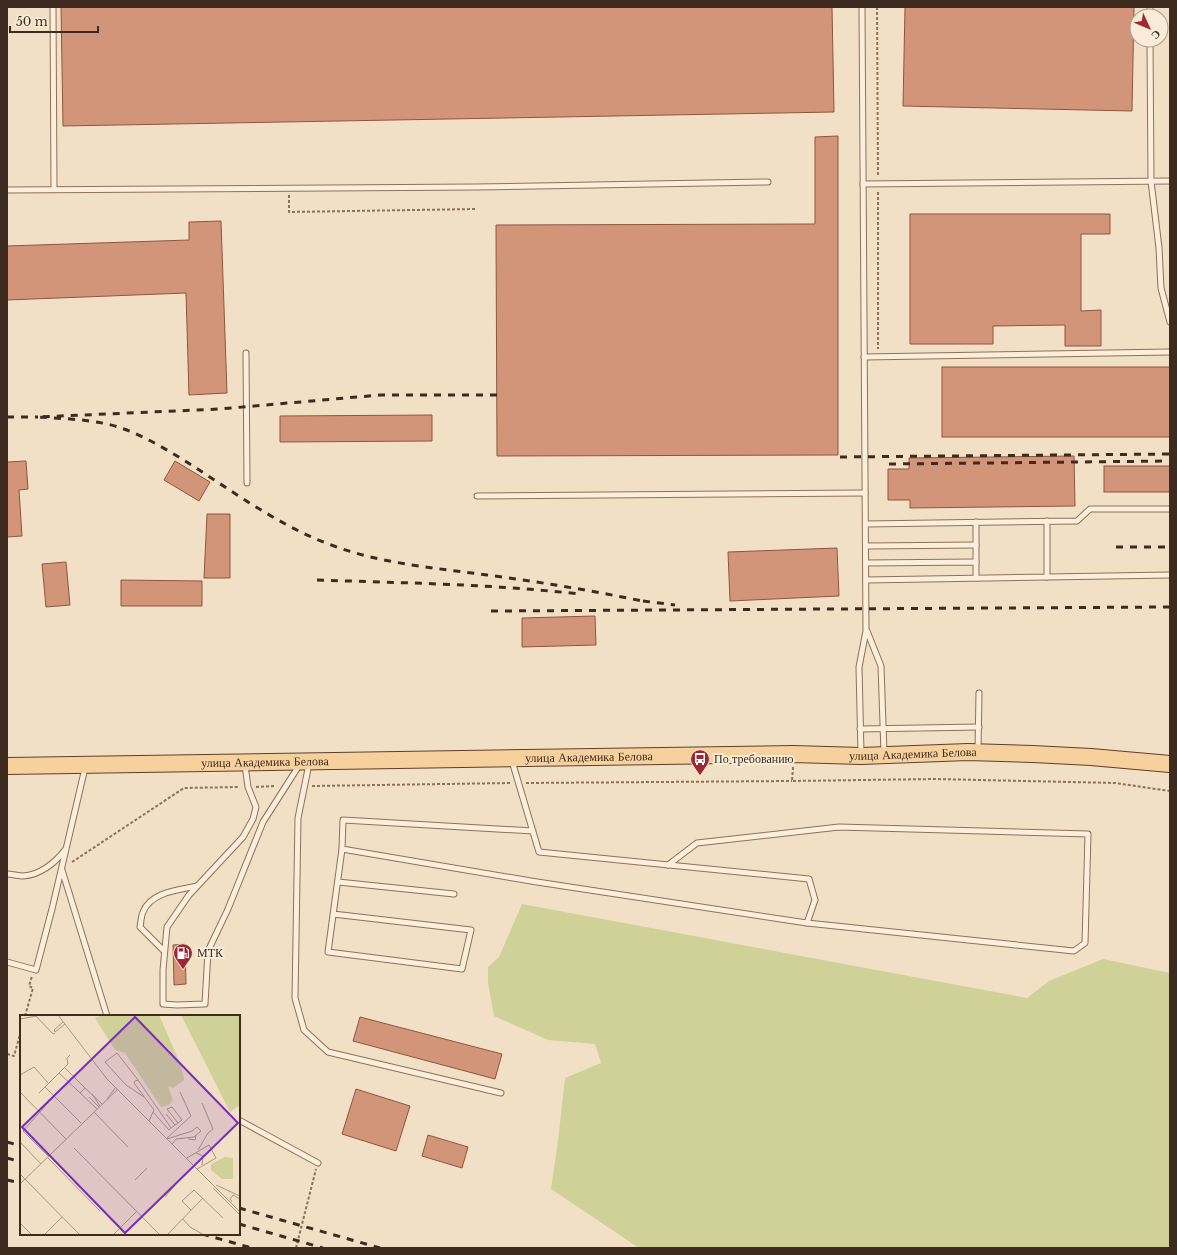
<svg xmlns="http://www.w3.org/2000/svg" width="1177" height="1255" viewBox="0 0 1177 1255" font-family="'Libre Baskerville',serif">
<rect width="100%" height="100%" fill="#f1e0c6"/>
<polygon fill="#d0d199" points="522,904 1027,998 1049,981 1103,959 1170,973 1170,1248 639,1248 551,1189 558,1141 565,1078 601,1063 595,1044 548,1040 494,1016 488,983 488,967 499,957"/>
<g fill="#d2957a" stroke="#8f563e">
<polygon points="61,7 832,7 834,112 63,126"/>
<polygon points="905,7 1134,7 1132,111 903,106"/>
<polygon points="838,136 838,455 497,456 496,225 815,224 815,137"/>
<polygon points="910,214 1110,214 1110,234 1081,234 1081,311 1101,310 1101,346 1065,346 1065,325 993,326 993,344 910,344"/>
<polygon points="221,221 227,393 189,395 186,293 7,300 7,246 189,240 189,222"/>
<rect x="942" y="367" width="228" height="70"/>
<polygon points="432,415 432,441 280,442 280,416"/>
<polygon points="1074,456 1075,506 910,508 910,500 888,500 888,469 909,469 909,458"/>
<polygon points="26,461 28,489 19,490 22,536 7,537 7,462"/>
<polygon points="175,461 210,482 199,501 164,480"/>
<rect x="1104" y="466" width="66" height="26"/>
<polygon points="207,514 230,514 230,578 204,578"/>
<polygon points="837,548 839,596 730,601 728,552"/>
<polygon points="66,562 70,605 46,607 42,564"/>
<polygon points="121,580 202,581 202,606 121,606"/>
<polygon points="595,616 596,645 522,647 522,618"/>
<polygon points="185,944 186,984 174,985 173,945"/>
<polygon points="360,1017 502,1054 495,1079 353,1041"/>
<polygon points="356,1089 410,1106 396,1151 342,1134"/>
<polygon points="428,1135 468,1147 462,1168 422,1156"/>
</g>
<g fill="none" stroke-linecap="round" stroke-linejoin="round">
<g stroke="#8e715a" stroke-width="7">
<g id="lane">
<polyline points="53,7 54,189"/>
<polyline points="1150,7 1150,16"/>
<polyline points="1150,40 1151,181 1159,248 1161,288 1170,322"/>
<polyline points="863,184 1170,181"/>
<polyline points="7,190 476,187 768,182"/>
<polyline points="246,353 247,483"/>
<polyline points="864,357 1170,352"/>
<polyline points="477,496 865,493"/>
<polyline points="976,522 976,562"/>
<polyline points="866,524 1077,521 1090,509 1170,509"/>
<polyline points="866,546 976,545"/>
<polyline points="866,563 976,562 976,578"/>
<polyline points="1047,577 1170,575"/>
<polyline points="866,580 1047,577 1047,521"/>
<polyline points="867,631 881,666 884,753"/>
<polyline points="860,729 979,727"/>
<polyline points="978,750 979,693"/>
<polyline points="861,753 859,667 866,631 862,7"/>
<polyline points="512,761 539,852 809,879 815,900 807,923 537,882 342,849 343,820 533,831"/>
<polyline points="309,764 298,818 295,998 304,1030 328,1052 501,1093"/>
<polyline points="245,765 248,787 256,807 253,819 243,837 189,895 167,927 163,970 163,1004 177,1005 205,1004 208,951 228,909 263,822 300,764"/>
<polyline points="668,865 697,843 839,827 1088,834 1085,943 1074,951 807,923"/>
<polyline points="62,870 107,1016"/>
<path d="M7 874C12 874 18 876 23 876 40 875 55 863 65 850"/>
<polyline points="338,882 454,894"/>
<polyline points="333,914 471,930 462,969 328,952 342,849"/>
<path d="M164 951 140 927C141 922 141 916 143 912 151 892 178 890 197 886"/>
<polyline points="7,962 36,970 52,909 85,768"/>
<polyline points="239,1120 318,1163"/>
</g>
</g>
<g stroke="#5c3f2e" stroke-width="18">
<g id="primary">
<path id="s1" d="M7 766 793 754 861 756 968 752 1033 754 1091 757 1170 764"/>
</g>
</g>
<g stroke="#8e715a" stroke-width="2" stroke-dasharray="3 2" stroke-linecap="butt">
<polyline points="877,7 878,175"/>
<polyline points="878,192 878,349"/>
<polyline points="289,195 289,212 476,209"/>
<polyline points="793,767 792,781 935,779 1115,783 1170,791"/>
<polyline points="526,783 792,781"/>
<polyline points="312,786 511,783"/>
<polyline points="256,787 275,786"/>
<polyline points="72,862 184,788 239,787"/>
<polyline points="25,1016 33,988 29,986 32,976"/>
<polyline points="7,1054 14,1056 21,1031"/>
<polyline points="296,1248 316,1169"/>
</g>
<use href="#lane" stroke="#fbeedb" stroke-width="5"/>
<use href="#primary" stroke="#f6d19d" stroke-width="16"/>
<g stroke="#3e2b1f" stroke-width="3" stroke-dasharray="7 7" stroke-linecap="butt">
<path d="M497 395H380L220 409 38 417C66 419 97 419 124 429 148 438 171 452 193 466 238 495 283 528 334 546 383 564 436 568 487 575 541 582 594 591 647 602"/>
<polyline points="7,417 38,417"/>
<polyline points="840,457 1170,454"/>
<polyline points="889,464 1170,461"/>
<polyline points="1116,547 1170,547"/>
<path d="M317 580C404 583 492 584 579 594"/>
<polyline points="643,601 675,605"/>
<polyline points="491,611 1170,607"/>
<polyline points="7,1142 21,1146"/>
<polyline points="7,1158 21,1162"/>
<polyline points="7,1180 21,1183"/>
<polyline points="239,1208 380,1248"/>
<polyline points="239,1224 323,1248"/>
<polyline points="202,1234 252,1248"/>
</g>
</g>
<defs>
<g id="bus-pin" transform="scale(1)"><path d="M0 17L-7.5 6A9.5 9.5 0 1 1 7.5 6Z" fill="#a12634" stroke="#f8ebd7"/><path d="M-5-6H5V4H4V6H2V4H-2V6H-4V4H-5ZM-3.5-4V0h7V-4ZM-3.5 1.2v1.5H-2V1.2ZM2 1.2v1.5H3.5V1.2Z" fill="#fff"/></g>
<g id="fuel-pin" transform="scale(1)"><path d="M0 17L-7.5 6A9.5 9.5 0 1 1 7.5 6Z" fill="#a12634" stroke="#f8ebd7"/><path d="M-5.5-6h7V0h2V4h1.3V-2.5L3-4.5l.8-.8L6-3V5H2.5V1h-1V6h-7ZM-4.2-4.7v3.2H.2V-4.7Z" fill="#fff"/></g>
</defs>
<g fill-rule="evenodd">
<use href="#bus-pin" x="700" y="759"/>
<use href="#fuel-pin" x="183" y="953"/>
</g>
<g text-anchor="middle" stroke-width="4" stroke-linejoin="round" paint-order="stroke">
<g font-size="12" fill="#3e2b1f" stroke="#f8ebd7">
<text dy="4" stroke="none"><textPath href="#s1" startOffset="906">улица Академика Белова</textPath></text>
<text dy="4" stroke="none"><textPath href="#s1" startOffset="582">улица Академика Белова</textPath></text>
<text dy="4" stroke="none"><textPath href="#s1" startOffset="258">улица Академика Белова</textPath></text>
</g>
<g font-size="12" fill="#3e2b1f" stroke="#f8ebd7" text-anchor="start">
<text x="714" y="763">По требованию</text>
<text x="197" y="957">МТК</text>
</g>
</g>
<g transform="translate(20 1015)">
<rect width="220" height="220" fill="#f1e0c6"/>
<path d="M83 0H139L161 50 164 65 153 73 148 71 153 85 149 90 141 92 105 38 95 35 75 3ZM161 0H220V90L210 97ZM205 142 213 143V164H202L191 155V149Z" fill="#d0d199"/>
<path fill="none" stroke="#a99883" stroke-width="1" d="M15 0 33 19 35 18M38 0 87 64 220 197M0 4 17 1M43 7 34 15 35 17 45 9M45 53 65 73M39 58 77 94M0 60 14 52 29 69M118 65 97 38 85 47 106 70 124 82M25 72 61 108M0 77 46 124M19 78 48 49 47 43 50 40M60 78 65 73 82 89M72 79 80 91M69 82 79 92M87 84 96 72M74 97 108 132M146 99 155 110M129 106 133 97 134 95 114 68 115 66 118 65 151 113 149 115 133 97M151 113 158 108 162 105 152 92 147 94 158 108M146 124 171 101 160 77M147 124 172 116 177 112 181 116 174 122 156 124 152 129M168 124 175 125 176 120M0 127 21 149M54 133 140 220M178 135 188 118 193 114 182 88M176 138 183 141 182 150M28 141 3 116 34 81M27 142 80 196M167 143 189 130 196 143 177 154M0 159 60 220M115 165 127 153M0 169 98 74M196 170 220 181M193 173 220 200M145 182 162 162M212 187 210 184 213 180 220 184M171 195 162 186 174 175 203 203M163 204 170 212 184 220M0 208 12 220M24 220 42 202M93 220 117 196M147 220 183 183"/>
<path fill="#7b2cbf" fill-opacity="0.15" stroke="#7b2cbf" stroke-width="2" d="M115 2 218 108 105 218 2 112Z"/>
<rect width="220" height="220" fill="none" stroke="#3e2b1f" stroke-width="2"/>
</g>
<rect width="1177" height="1255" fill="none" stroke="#3e2b1f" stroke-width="16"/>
<g transform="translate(1149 28) rotate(134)"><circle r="19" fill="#f8ebd7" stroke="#ae9e8d"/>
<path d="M0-3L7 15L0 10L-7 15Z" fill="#a12634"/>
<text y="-6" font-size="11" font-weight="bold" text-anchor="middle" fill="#3e2b1f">С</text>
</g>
<path d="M10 26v6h88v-6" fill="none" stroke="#3e2b1f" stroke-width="2"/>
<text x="16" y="26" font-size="12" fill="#3e2b1f" stroke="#f8ebd7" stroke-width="3" paint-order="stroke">50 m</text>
</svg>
